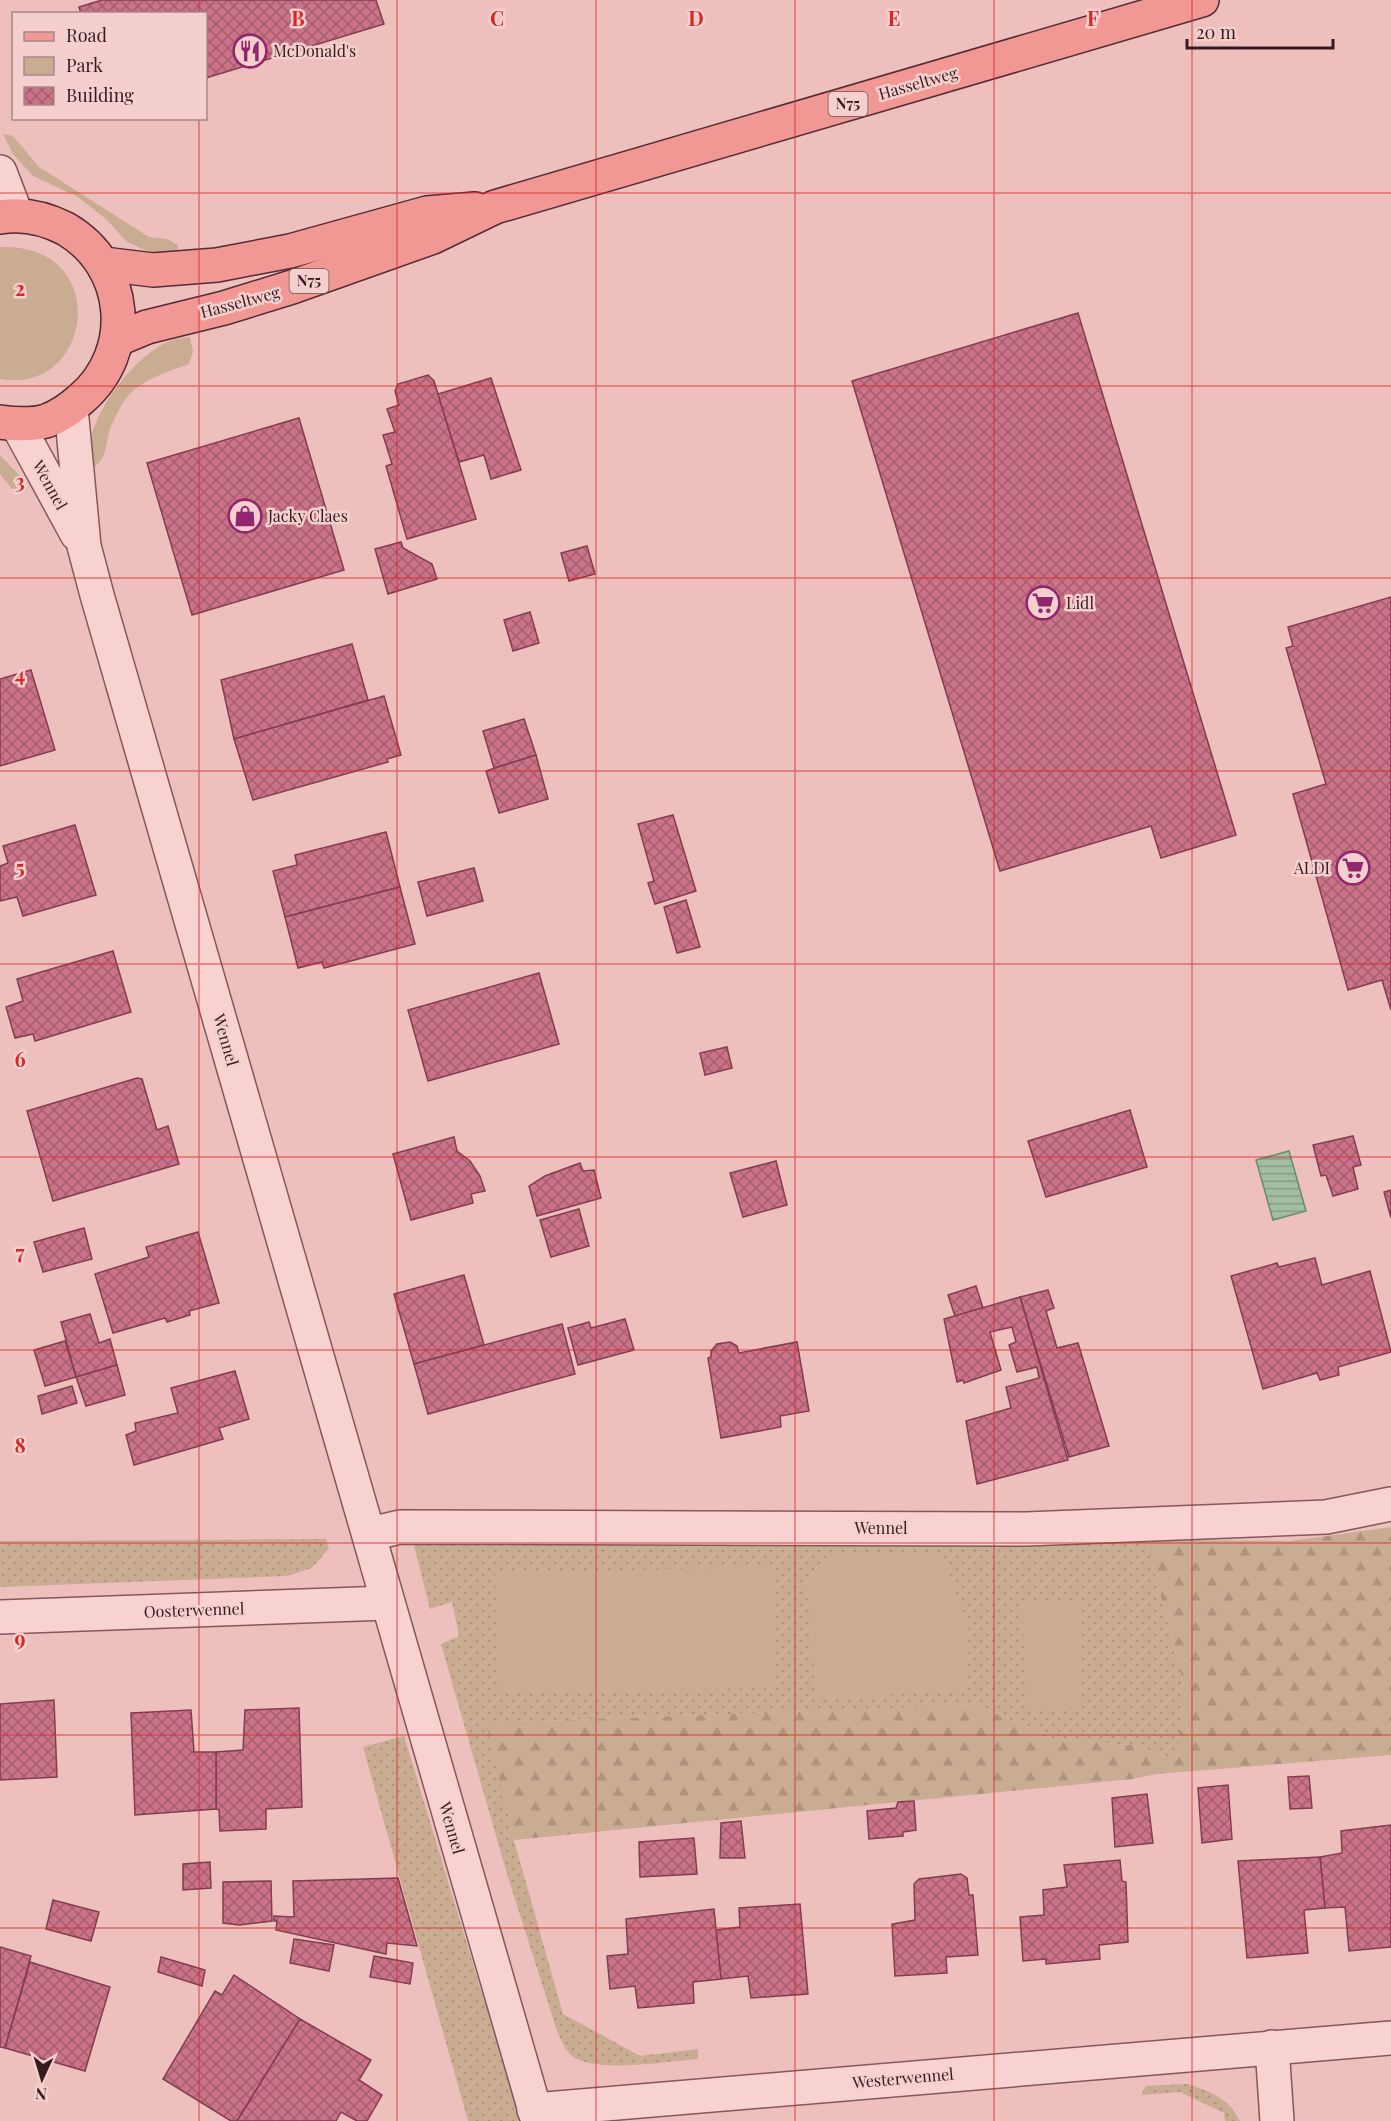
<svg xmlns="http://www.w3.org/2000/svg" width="1391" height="2121" viewBox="0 0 1391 2121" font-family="'Playfair Display',serif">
<defs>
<pattern id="grass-dots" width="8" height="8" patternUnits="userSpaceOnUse" patternTransform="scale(1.5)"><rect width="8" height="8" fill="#caac92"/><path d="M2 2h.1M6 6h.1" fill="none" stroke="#ae937e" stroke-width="1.8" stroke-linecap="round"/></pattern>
<pattern id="forest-firs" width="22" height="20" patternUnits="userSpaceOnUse" patternTransform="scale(1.5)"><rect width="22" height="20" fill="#caac92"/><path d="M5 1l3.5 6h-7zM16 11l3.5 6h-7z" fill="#ae937e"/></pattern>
<pattern id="water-rules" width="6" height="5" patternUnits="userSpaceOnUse" patternTransform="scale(1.5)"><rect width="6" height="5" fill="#a1bea3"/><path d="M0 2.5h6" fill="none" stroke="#849a84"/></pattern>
<pattern id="building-cross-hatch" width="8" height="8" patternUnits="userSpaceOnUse" patternTransform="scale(1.5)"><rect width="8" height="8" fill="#cb7388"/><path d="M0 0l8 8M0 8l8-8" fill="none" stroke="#a65e6f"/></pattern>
</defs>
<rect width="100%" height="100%" fill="#edc0bd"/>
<g fill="url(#grass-dots)" fill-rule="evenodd">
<path d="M423 1538 1146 1540 1185 1689 1177 1760 1132 1745 1057 1740 976 1705 487 1723 514 1840 563 2014 640 2056 698 2049V2059C668 2061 601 2073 575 2058 566 2053 561 2040 557 2031L507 1874 441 1644 459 1636 452 1602 430 1609 414 1545ZM830 1554 817 1699 806 1579Z"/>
<polygon points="326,1539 329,1548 312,1568 287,1576 0,1587 0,1541"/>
<polygon points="404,1736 480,1987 526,2121 468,2121 363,1747"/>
<path d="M1188 2084C1212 2092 1228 2098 1240 2121H1225L1224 2113 1180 2092 1141 2095 1146 2086Z"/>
</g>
<polygon fill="url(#forest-firs)" points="1391,1527 1391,1755 1157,1774 1132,1779 514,1840 486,1723 976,1705 1057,1740 1132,1745 1177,1760 1185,1689 1146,1540 1291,1541"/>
<g fill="#caac92">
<polygon points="3,134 13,136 39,167 149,237 167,239 178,245 177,256 149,252 127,242 106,219 78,197 33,176 13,154"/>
<path d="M0 247C114 243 93 396 0 379Z"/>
<path d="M190 337 193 352 189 364C168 372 142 379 127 397 121 405 115 417 111 426 105 442 108 463 89 469 89 459 88 447 91 437 100 403 134 358 167 342 174 339 183 338 190 337Z"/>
<polygon points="0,455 19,475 27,489 12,489 0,474"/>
<polygon points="830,1554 943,1555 969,1630 967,1690 817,1700 806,1579"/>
<polygon points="773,1567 776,1688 497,1693 495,1572"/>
<polygon points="1078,1602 1082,1707 1026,1709 1022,1604"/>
</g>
<polygon fill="url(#water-rules)" stroke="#698c6c" stroke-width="1.5" points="1289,1151 1306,1211 1273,1220 1256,1160"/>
<g fill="url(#building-cross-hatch)" stroke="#843d4f" stroke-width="1.5">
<polygon points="102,0 376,0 384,24 206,78 206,14 81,14 79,7"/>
<polygon points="1078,313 1236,835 1161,858 1151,826 1000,871 852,381"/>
<polygon points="428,375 434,381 438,394 476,519 407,539 386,466 392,464 383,435 395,432 387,409 399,405 395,391 398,384"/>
<polygon points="491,378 521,470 491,479 484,455 459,462 438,394"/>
<polygon points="299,418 344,570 192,615 147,463"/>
<polygon points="401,542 403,548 432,564 437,579 388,594 375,549"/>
<polygon points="587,546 595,574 569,581 561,553"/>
<polygon points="1391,597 1391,1010 1382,980 1348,990 1293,794 1326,784 1286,648 1293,646 1288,627"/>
<polygon points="530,612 539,643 513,651 504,620"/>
<polygon points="352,644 368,700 234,739 221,680"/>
<polygon points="31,670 55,750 0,766 0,679"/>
<polygon points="384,696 401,755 387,759 388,762 253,800 234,739"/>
<polygon points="524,719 536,755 494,768 483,731"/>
<polygon points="536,755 548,799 499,813 486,771"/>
<polygon points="673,815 696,891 655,904 648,883 654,881 638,824"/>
<polygon points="75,825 96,895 23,916 17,897 0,901 0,866 8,863 3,846"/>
<polygon points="386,832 400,887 285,917 273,871 297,865 295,855"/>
<polygon points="474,868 483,901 427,916 418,882"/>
<polygon points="400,887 415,944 324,968 322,962 298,968 285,917"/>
<polygon points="686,900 700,947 677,953 664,907"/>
<polygon points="113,951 131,1012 35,1041 33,1034 15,1038 6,1007 23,1001 17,979"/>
<polygon points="539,973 559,1044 428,1081 408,1010"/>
<polygon points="727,1047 732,1068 705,1075 700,1053"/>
<polygon points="137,1078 142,1079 157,1130 168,1126 179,1164 53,1201 27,1111"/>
<polygon points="1130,1110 1147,1167 1046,1197 1028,1141"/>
<polygon points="1353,1136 1361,1165 1353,1167 1358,1189 1333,1196 1326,1175 1321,1176 1313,1145"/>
<polygon points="454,1137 457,1151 470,1161 480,1176 485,1191 471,1194 473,1203 411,1220 393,1154"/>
<polygon points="776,1161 787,1205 743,1217 730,1173"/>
<polygon points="580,1163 583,1171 594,1170 601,1198 537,1216 529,1186 545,1176"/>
<polygon points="1391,1190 1391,1218 1384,1192"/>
<polygon points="579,1209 589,1246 551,1257 540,1220"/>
<polygon points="84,1228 92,1259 43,1272 34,1242"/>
<polygon points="198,1232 219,1303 189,1311 190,1315 167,1322 165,1318 113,1333 95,1274 149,1257 146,1247"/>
<polygon points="1315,1258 1322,1285 1370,1271 1391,1352 1338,1367 1339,1375 1320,1380 1317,1373 1263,1389 1231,1276 1277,1263 1279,1267"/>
<polygon points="464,1275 484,1345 414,1364 394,1294"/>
<polygon points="976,1286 983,1308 955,1316 948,1295"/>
<polygon points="1048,1290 1054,1308 1046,1311 1057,1348 1078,1343 1109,1446 1069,1457 1020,1297"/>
<polygon points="1020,1297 1068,1460 977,1484 966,1421 1011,1408 1006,1387 1039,1378 1037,1367 1017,1372 1009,1345 1016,1342 1012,1327 990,1332 1001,1370 964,1383 963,1380 957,1382 944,1319"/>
<polygon points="90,1314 99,1343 110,1339 117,1365 76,1377 61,1322"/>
<polygon points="625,1319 634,1350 578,1365 568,1328 589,1322 591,1328"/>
<polygon points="562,1324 575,1374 428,1414 414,1364"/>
<polygon points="65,1341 76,1377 45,1386 34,1350"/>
<polygon points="730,1342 737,1346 739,1353 797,1342 809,1411 780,1416 781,1427 721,1438 708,1358 711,1357 711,1351 717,1344"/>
<polygon points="117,1365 125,1395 86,1406 76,1377"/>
<polygon points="235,1371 249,1419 219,1428 223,1439 134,1465 126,1435 136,1431 135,1423 178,1413 171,1388"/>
<polygon points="72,1386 77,1403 42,1414 38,1396"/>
<polygon points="54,1700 57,1777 0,1780 0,1704"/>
<polygon points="299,1708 302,1807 266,1809 266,1829 220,1831 219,1810 216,1809 216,1752 243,1750 245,1710"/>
<polygon points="191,1710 194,1752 216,1752 216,1809 135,1815 131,1713"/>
<polygon points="1309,1776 1312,1808 1290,1809 1288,1777"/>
<polygon points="1228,1785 1232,1839 1202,1843 1198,1788"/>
<polygon points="1147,1794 1153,1843 1115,1847 1112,1798"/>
<polygon points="914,1801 916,1830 903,1832 903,1836 869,1839 867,1811 896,1808 898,1802"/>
<polygon points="741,1821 745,1858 720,1858 721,1823"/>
<polygon points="1391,1825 1391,1947 1349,1951 1345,1907 1325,1908 1320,1857 1342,1853 1341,1831"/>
<polygon points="694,1838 697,1874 640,1877 639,1842"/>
<polygon points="1320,1857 1325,1908 1304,1910 1308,1953 1247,1958 1238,1861"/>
<polygon points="1120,1860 1122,1881 1126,1882 1128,1942 1099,1945 1100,1959 1046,1964 1046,1959 1023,1961 1020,1917 1044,1915 1043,1890 1067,1887 1064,1865"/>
<polygon points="210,1862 211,1888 183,1890 183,1864"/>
<polygon points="961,1874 967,1878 969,1895 973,1895 978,1955 946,1957 947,1973 895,1976 892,1924 915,1920 914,1884 919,1879"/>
<polygon points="398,1878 417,1946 387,1943 386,1954 276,1930 277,1921 274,1921 274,1916 294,1917 293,1881"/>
<polygon points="271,1881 272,1921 239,1925 223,1923 223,1882"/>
<polygon points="53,1900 99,1912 91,1941 46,1929"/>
<polygon points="800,1904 808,1994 751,1998 748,1976 721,1979 716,1930 740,1927 739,1908"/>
<polygon points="714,1909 721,1979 693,1982 694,2003 638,2008 635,1986 610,1989 607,1956 628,1954 626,1919"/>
<polygon points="294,1939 334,1945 329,1971 290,1963"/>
<polygon points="0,1947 31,1956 5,2048 0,2047"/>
<polygon points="374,1956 413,1963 410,1984 370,1977"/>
<polygon points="161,1957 205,1970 202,1986 158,1972"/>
<polygon points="30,1962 110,1987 85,2071 5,2048"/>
<polygon points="234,1975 300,2019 237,2121 231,2121 163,2079 215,1991 222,1995"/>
<polygon points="300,2019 371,2060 359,2080 382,2095 367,2121 357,2121 341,2112 336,2121 237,2121"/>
</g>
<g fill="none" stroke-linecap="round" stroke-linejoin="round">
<g stroke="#85575c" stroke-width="36">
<g id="minor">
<polyline points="0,172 16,214"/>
<polyline points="71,408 84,546 97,595 538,2121"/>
<polyline points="17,424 77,534"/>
<polyline points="370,1534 400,1527 1026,1529 1326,1517 1391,1504"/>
<polyline points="0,1617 387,1603"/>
<polyline points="1272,2047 1277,2121"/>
<polyline points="534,2110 1391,2038"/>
</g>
</g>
<g stroke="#522b33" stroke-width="36">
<g id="major">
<path d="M0 217C23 213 45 218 66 229 129 266 136 352 81 399 71 408 58 417 46 421 32 425 14 424 0 422"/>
<polyline points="104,264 153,270 217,265 290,251 427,213 475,209"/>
<polyline points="118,339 147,327 224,308 292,287 433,237 495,207 1202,0"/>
</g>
</g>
<use href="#minor" stroke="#f8d2d0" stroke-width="33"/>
<use href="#major" stroke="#f19894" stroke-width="33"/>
</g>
<path fill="none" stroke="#d62828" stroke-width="1.5" stroke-opacity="0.55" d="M199 0V14M397 0V2121M596 0V2121M795 0V2121M994 0V2121M1192 0V2121M199 118V2121M0 193H1391M0 386H1391M0 578H1391M0 771H1391M0 964H1391M0 1157H1391M0 1350H1391M0 1543H1391M0 1735H1391M0 1928H1391"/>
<defs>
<g id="restaurant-ring" transform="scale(1.725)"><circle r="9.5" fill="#f5cfcd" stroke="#93276e" stroke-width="1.5"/><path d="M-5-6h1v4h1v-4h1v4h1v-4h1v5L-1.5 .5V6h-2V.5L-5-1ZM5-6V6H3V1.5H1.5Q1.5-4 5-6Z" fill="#93276e"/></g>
<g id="shop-ring" transform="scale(1.725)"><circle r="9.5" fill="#f5cfcd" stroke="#93276e" stroke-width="1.5"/><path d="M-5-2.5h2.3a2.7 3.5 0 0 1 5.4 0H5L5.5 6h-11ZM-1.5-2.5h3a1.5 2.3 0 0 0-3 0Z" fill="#93276e"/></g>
<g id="supermarket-ring" transform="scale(1.725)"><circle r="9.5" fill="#f5cfcd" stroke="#93276e" stroke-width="1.5"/><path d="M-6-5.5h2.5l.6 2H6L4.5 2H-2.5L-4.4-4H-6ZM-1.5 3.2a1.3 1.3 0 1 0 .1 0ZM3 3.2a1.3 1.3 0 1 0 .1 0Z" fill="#93276e"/></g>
</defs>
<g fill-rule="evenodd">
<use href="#restaurant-ring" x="250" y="51"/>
<use href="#shop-ring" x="245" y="516"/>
<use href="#supermarket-ring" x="1043" y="603"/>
<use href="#supermarket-ring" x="1353" y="868"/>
</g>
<g text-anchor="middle" stroke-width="5" stroke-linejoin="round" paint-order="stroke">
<g fill="#f5cfcd" stroke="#6e5154" stroke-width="1.5">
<rect x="828.5" y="92" width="39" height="24" rx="4.5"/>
<rect x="289.5" y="269" width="39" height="24" rx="4.5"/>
</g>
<g font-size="15" font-weight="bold" fill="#341b20">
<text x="848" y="109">N75</text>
<text x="309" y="286">N75</text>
</g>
<g font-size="16" fill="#341b20" stroke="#f5cfcd" text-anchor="start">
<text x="273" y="57">McDonald's</text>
<text x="268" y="522">Jacky Claes</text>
<text x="1066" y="609">Lidl</text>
<text x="1330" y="874" text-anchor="end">ALDI</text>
</g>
<g font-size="16" fill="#341b20" stroke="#f5cfcd">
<text transform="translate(918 83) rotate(-16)" y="6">Hasseltweg</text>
<text transform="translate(240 302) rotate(-15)" y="6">Hasseltweg</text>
<text transform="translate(50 485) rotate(61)" y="6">Wennel</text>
<text transform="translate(226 1040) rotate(74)" y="6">Wennel</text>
<text x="881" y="1534">Wennel</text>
<text transform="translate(194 1610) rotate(-2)" y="6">Oosterwennel</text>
<text transform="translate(452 1828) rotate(74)" y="6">Wennel</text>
<text transform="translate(903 2078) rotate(-5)" y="6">Westerwennel</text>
</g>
</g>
<g font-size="20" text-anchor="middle" font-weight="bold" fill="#d62828" stroke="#f5cfcd" stroke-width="5" stroke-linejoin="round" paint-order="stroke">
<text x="298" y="26">B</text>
<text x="497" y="26">C</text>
<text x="696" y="26">D</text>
<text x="894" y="26">E</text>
<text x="1093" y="26">F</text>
<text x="20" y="296">2</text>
<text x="20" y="489">3</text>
<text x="20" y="682">4</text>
<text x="20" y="875">5</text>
<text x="20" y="1067">6</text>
<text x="20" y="1260">7</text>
<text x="20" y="1453">8</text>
<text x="20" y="1646">9</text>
</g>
<rect x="12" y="12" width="195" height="108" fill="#f5cfcd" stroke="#a88788" stroke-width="1.5"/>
<rect x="24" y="32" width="30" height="9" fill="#f19894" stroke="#a88788" stroke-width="1.5"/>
<text x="66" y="42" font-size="18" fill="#341b20">Road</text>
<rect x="24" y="57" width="30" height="18" fill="#caac92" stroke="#a88788" stroke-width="1.5"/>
<text x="66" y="72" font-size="18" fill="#341b20">Park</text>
<rect x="24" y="87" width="30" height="18" fill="url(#building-cross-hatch)" stroke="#a88788" stroke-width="1.5"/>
<text x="66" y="102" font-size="18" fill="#341b20">Building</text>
<g transform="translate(42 2079) rotate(184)" stroke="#f5cfcd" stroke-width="4.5" paint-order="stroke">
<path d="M0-4.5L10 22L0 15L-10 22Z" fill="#341b20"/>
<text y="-9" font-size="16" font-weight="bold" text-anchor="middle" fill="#341b20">N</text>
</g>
<path d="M1187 39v9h146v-9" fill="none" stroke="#341b20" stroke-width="3"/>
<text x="1196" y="39" font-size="18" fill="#341b20" stroke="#f5cfcd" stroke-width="4.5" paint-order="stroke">20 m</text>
</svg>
